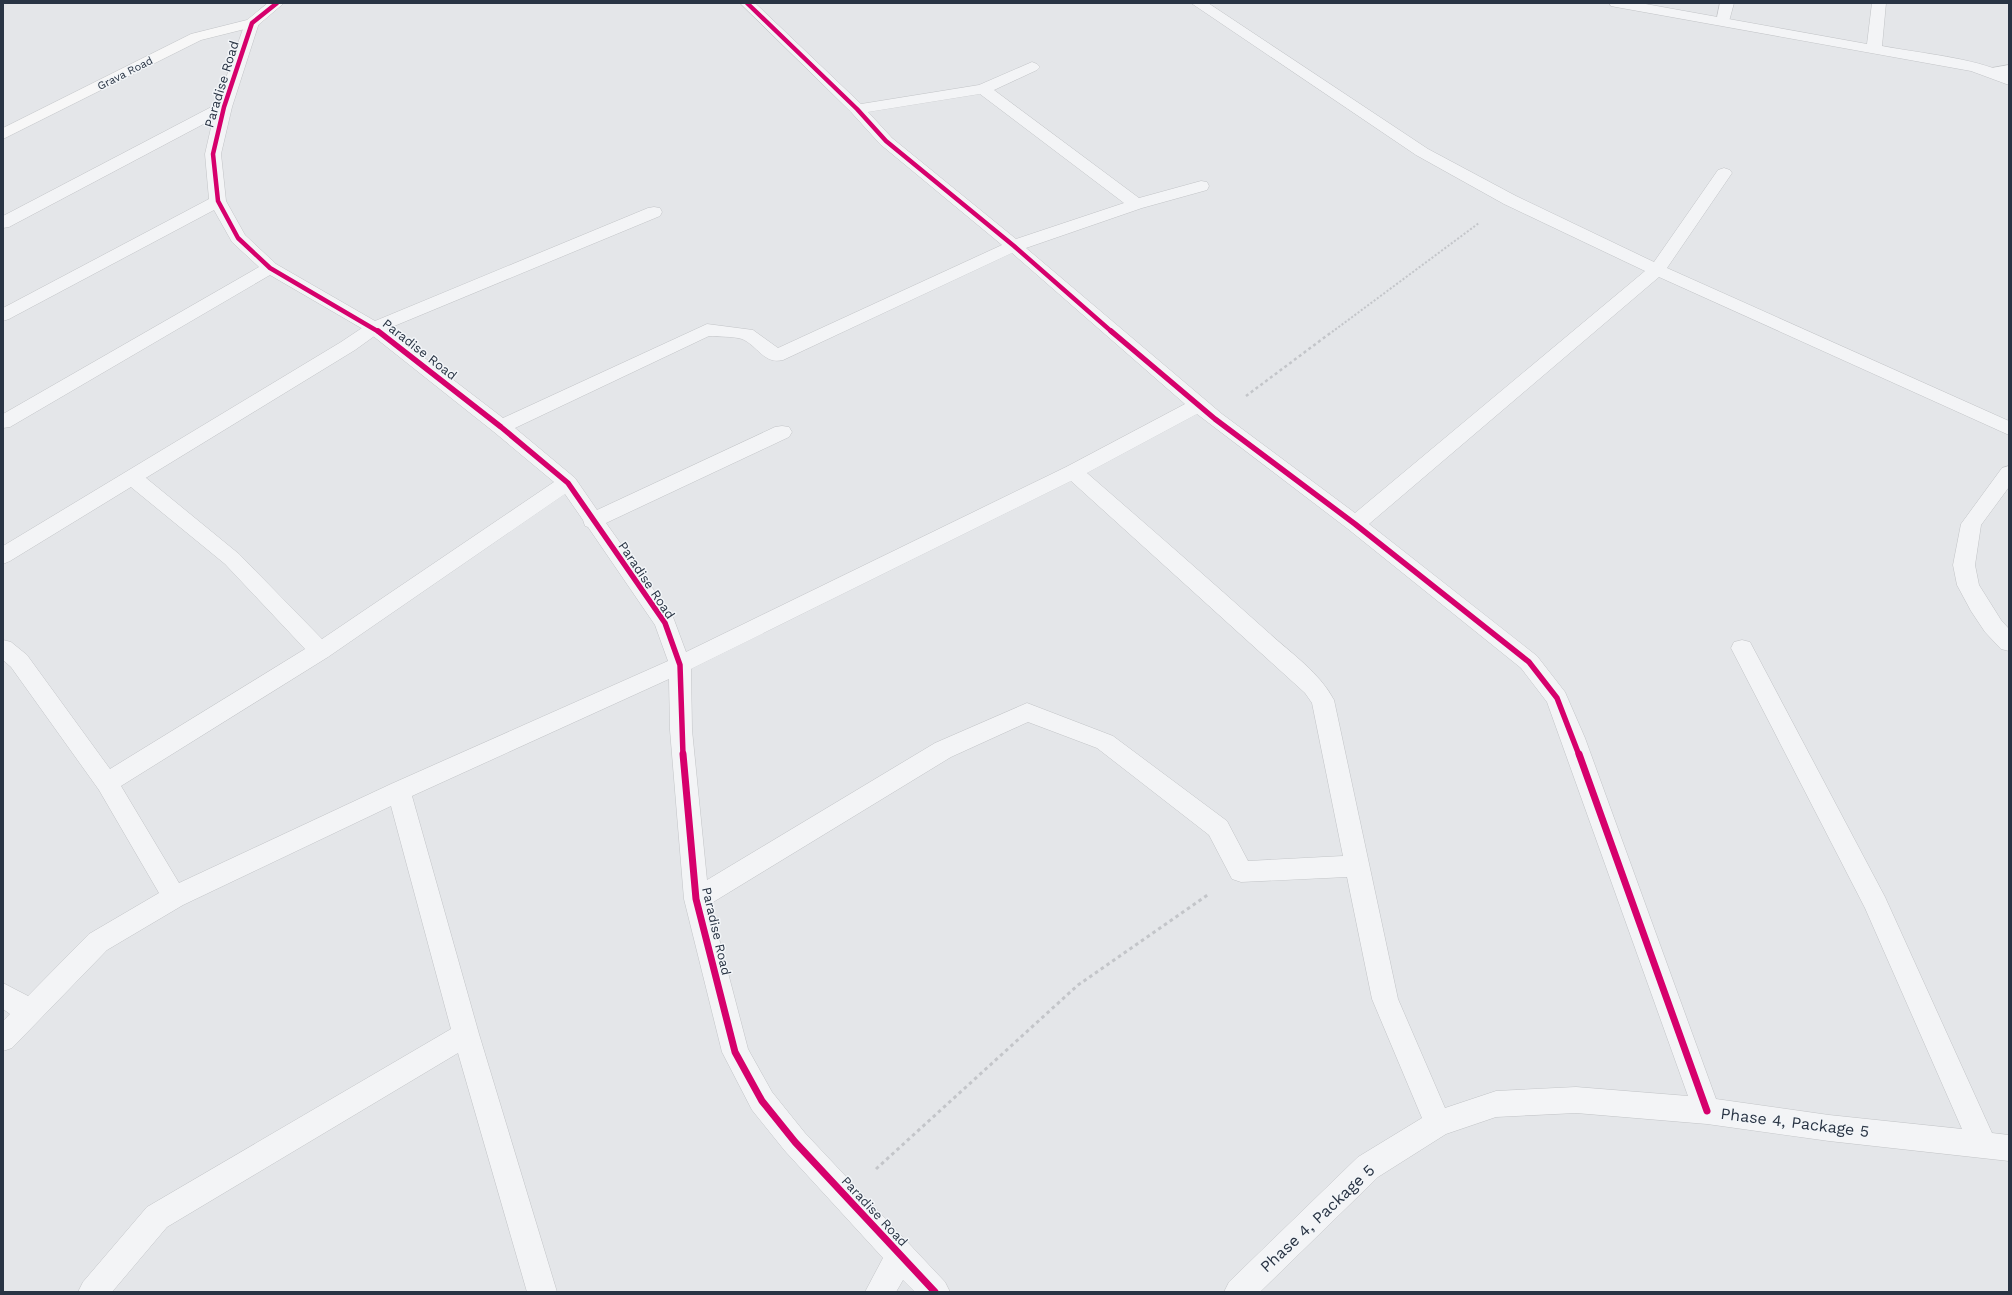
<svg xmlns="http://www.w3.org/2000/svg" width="2012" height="1295" viewBox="0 0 2012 1295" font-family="'Work Sans',sans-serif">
<rect width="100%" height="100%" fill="#e4e6e9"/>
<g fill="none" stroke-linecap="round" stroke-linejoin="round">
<g stroke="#c2c4c7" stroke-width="1">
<g id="lane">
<polygon points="1720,3 1734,3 1728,25 1718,25 1716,22"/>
<polygon points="2009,65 2009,75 1991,77 1986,75 1983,72 1986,69"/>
<polygon points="374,322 380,324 383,328 380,332 355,350 10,561 3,564 3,546 341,342 368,324"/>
</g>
</g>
<g stroke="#c2c4c7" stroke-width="1">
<g id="street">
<path d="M740 3H755L861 104 979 85 1032 62 1037 64 1040 67 1037 70 994 90 1139 198 1201 181 1207 182 1209 186 1207 190 1142 208 1026 248 1222 414 1355 513 1645 271 1504 204 1416 155 1191 3H1208L1428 149 1516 196 1654 262 1718 170 1724 168 1730 170 1732 173 1667 268 2009 421V435L1659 277 1369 524 1537 656 1565 692 1585 738 1716 1099 1829 1115 1962 1129 1865 908 1731 648 1734 642 1742 640 1750 642 1885 897 1992 1133 2009 1135V1161L1829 1141 1707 1124 1576 1113 1496 1117 1446 1134 1378 1177 1260 1292H1224L1229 1282 1358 1157 1422 1118 1372 999 1347 877 1241 882 1232 879 1209 835 1097 748 1028 722 951 757 710 904 748 1049 772 1092 805 1133 945 1282 950 1292H915L903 1280 896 1292H865L883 1258 785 1151 752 1110 722 1052 684 899 670 730 669 679 412 796 479 1034 557 1292H527L458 1053 167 1227 112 1292H78L83 1282 147 1207 451 1029 391 806 183 905 107 950 12 1048 3 1051V1021L10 1014 3 1009V983L28 996 89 934 159 893 99 790 11 667 3 660V640L11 642 27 655 110 769 305 649 225 564 126 483 123 478 126 473 133 471 140 473 239 554 322 639 554 482 494 432 368 332 270 275 10 427 3 428V414L259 267 232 242 214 210 9 319 3 321V308L209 199 205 154 213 119 9 227 3 228V216L217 104 245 23 247 20H257L259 23 232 107 221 154 226 201 245 235 276 264 375 321 648 208 654 207 660 208 662 212 660 216 387 329 503 418 707 324 753 330 778 348 1002 245 880 144 851 112ZM980 94 1124 203 1016 239 892 138 868 112ZM1012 253 1185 404 1066 467 686 652 673 617 606 523 789 437 792 432 789 427 782 426 775 427 597 510 575 478 515 428 709 336C719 337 732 336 742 339 757 345 764 365 783 360ZM1197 414 1348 529 1521 668 1547 702 1688 1096 1576 1087 1496 1091 1445 1108 1398 999 1334 700C1320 673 1291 653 1269 633 1209 579 1148 526 1087 473ZM1071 481 1305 693 1312 703 1343 856 1248 861 1227 821 1113 736 1027 703 935 743 707 880 692 730 691 669ZM565 494 583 520 585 526 588 527 655 625 668 661 391 784 179 883 121 786 328 657Z"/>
<path d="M1609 3H1640L1867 44 1872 3H1886L1882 46C1924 54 1970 57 2009 74V85L1971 71 1616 7 1611 6Z"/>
<polygon points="2009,466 2009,487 1981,525 1975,565 1979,585 2001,620 2009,629 2009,651 2001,649 1985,632 1971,611 1957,585 1953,565 1961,524 2002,468"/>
</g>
</g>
<g stroke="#c2c4c7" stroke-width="1">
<polygon id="secondary" points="268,3 284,3 257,26 201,40 3,139 3,128 191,34 247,20"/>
</g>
<polyline stroke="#c3c5c9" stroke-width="2" stroke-dasharray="2 2" stroke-linecap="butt" points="1332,332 1479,223"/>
<polyline stroke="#c3c5c9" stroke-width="2.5" stroke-dasharray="3 3" stroke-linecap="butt" points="1246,396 1333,331"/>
<polyline stroke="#c3c5c9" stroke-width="3" stroke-dasharray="3.5 3.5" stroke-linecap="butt" points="876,1169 1078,985 1209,894"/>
<use href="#lane" fill="#f3f4f6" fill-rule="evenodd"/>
<use href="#street" fill="#f3f4f6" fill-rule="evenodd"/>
<use href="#secondary" fill="#f7f7f7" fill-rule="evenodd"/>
<g stroke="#f2f5f8" stroke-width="6">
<g id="cycleway-far2">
<polyline points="277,3 252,23 224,107 213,154 218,201 238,238 270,268 379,332"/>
<polyline points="747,3 857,109 886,141 1014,246 1112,332"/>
</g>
</g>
<g stroke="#f2f5f8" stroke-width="8">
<g id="cycleway-far1">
<polyline points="378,331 501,427 568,483 665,623 680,665 683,755"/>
<polyline points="1111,331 1215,419 1355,524 1529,662 1557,698 1579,755"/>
</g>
</g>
<g stroke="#f2f5f8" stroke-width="10">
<g id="cycleway">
<polyline points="683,754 696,899 735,1052 762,1101 795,1142 935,1292"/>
<polyline points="1579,754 1707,1111"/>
</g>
</g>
<use href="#cycleway-far2" stroke="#d6006c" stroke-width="4.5"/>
<use href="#cycleway-far1" stroke="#d6006c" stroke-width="5.5"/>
<use href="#cycleway" stroke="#d6006c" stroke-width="7"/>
</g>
<g text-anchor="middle" stroke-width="3" stroke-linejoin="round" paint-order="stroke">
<g font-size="11" fill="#293444" stroke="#f2f5f8">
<text transform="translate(125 73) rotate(-27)" y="4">Grava Road</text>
</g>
<g font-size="13" fill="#293444" stroke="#f2f5f8">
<text transform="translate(221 84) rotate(-73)" y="5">Paradise Road</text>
<text transform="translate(420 349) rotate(38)" y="5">Paradise Road</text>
<text transform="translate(647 580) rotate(56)" y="5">Paradise Road</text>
<text transform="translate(717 931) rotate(77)" y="5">Paradise Road</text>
<text transform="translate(875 1211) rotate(47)" y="5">Paradise Road</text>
</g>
<g font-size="16" fill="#293444" stroke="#f2f5f8">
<text transform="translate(1795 1122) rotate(7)" y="6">Phase 4, Package 5</text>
<text transform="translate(1317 1218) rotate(-43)" y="6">Phase 4, Package 5</text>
</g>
</g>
<rect width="2012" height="1295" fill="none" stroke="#293444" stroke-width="8"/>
</svg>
